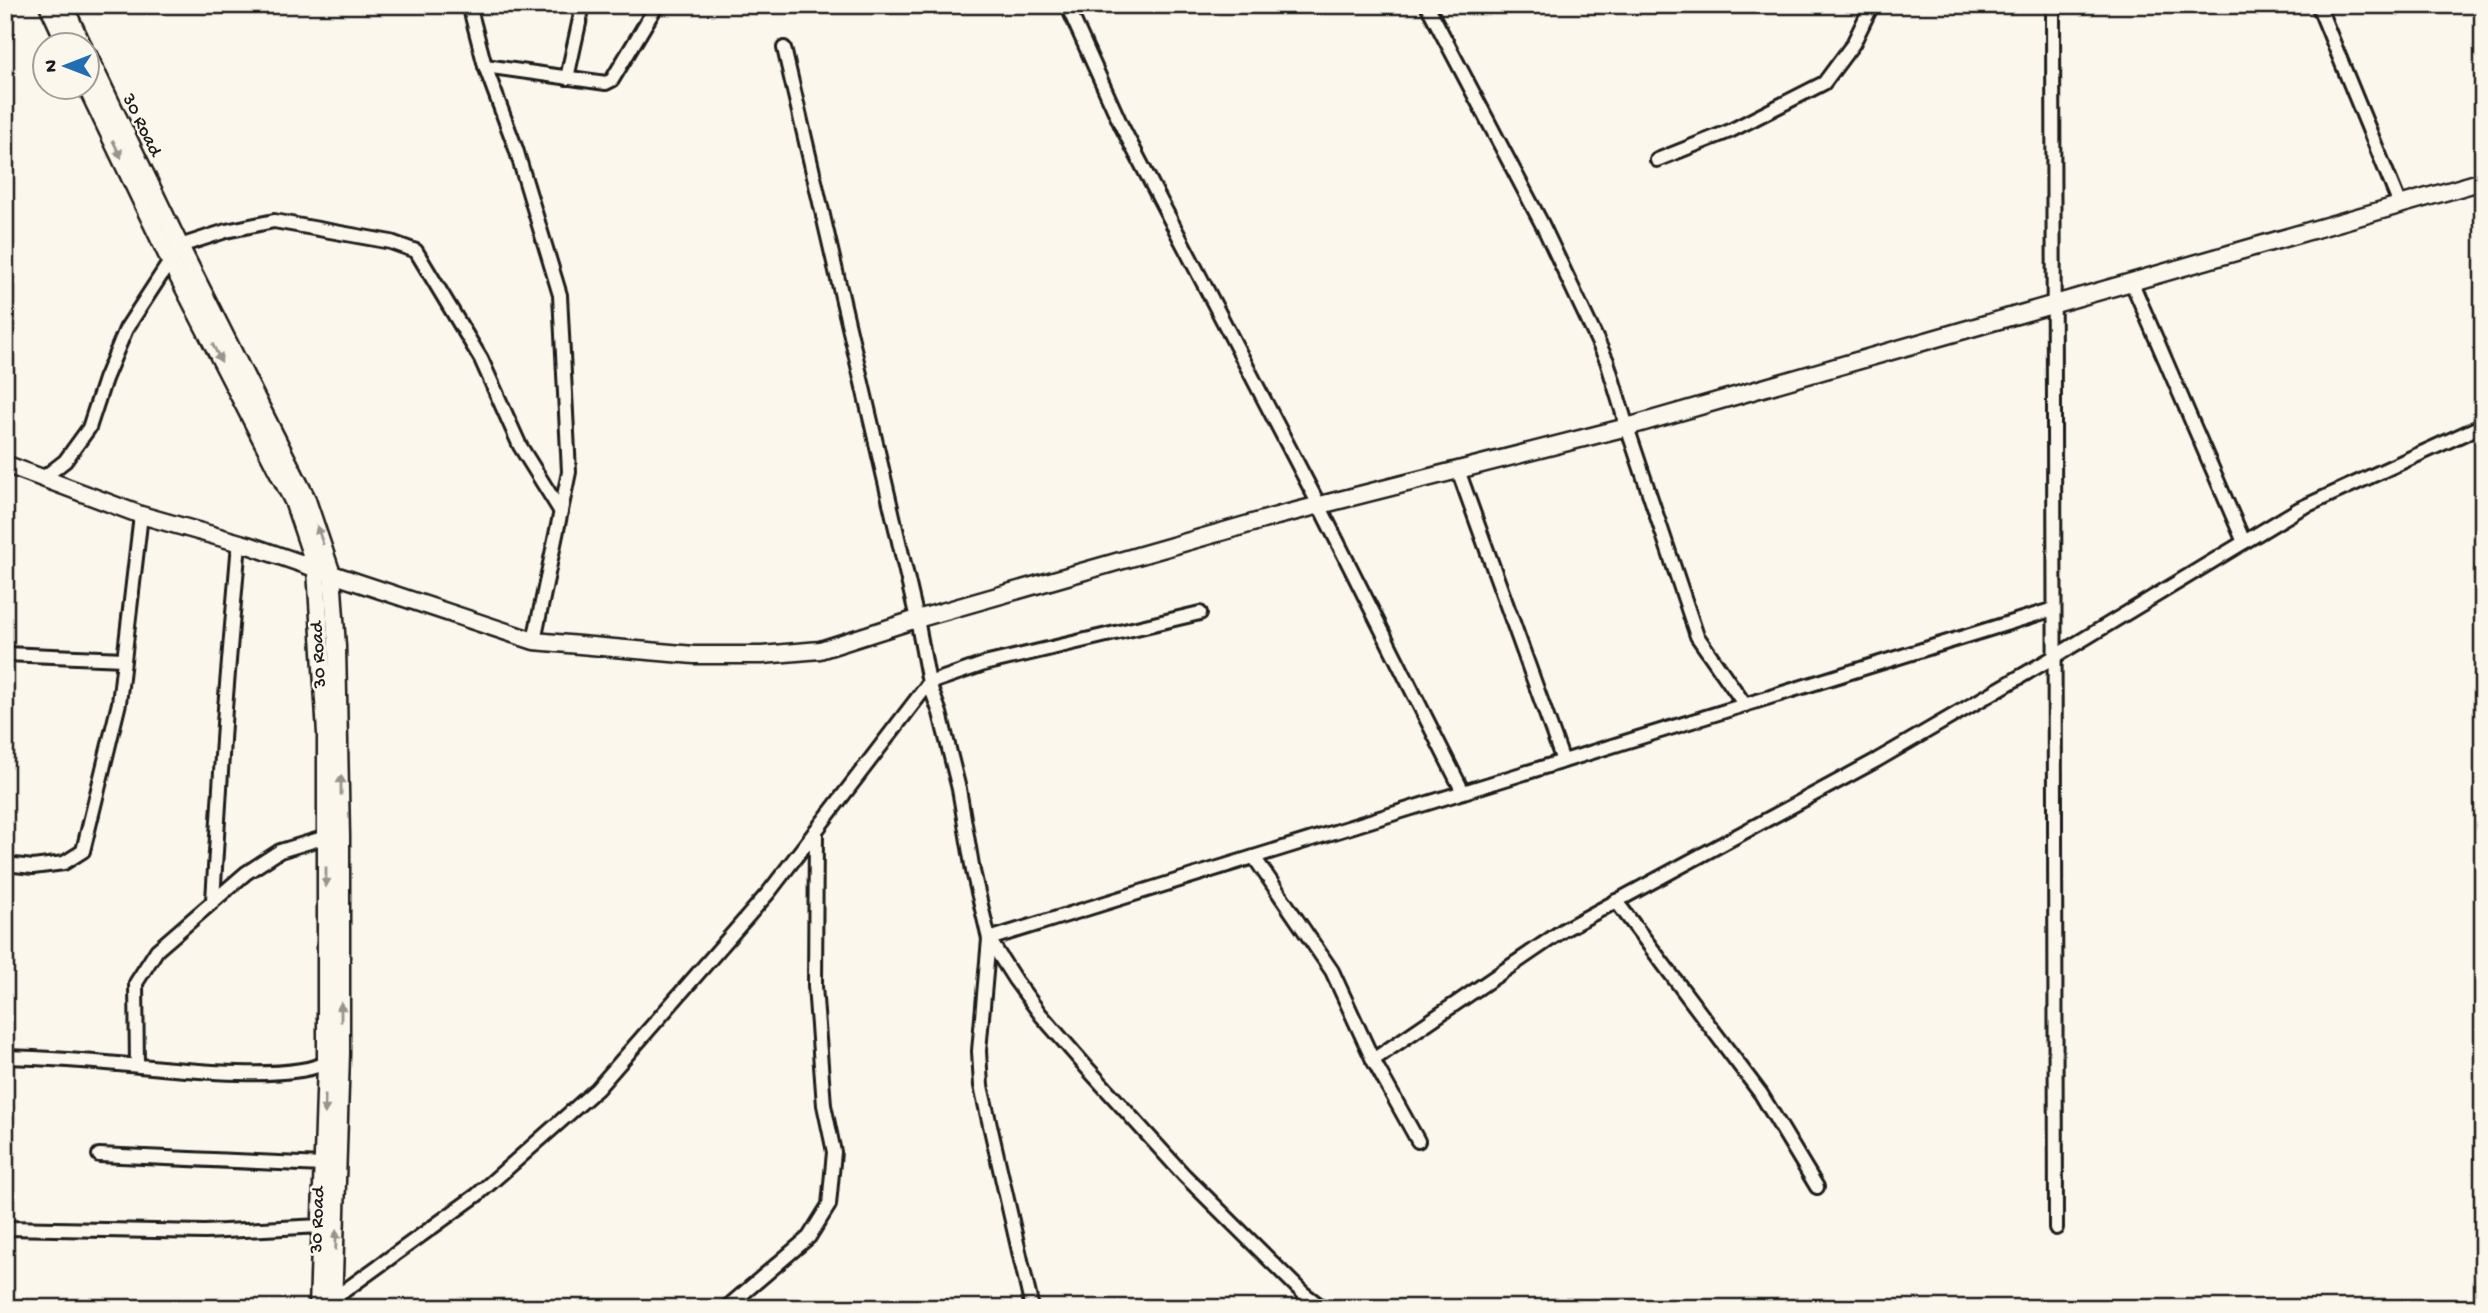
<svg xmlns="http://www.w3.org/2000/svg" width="2488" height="1313" viewBox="0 0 2488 1313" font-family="'Gochi Hand',sans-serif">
<rect width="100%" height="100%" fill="#fbf7ec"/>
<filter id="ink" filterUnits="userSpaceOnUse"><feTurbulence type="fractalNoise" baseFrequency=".0143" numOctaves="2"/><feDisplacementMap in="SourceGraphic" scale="14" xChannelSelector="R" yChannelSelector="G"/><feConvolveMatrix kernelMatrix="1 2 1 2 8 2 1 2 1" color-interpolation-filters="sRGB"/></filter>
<g filter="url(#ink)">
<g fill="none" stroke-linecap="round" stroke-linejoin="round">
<g stroke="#1c1c1c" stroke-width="18">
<g id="street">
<polyline points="469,5 485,66 516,149 560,295 569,472 534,641"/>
<polyline points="1067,5 1121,125 1319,505 1463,792"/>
<polyline points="1427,5 1543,226 1607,361 1627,427 1697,636 1745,705"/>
<polyline points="2053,5 2056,1228"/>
<polyline points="2318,5 2400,205"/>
<polyline points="784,48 917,619 929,683 940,713 959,789 973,871 989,939 1015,980 1041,1015 1088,1069 1184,1175 1303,1293 1323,1308"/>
<polyline points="485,66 606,83 612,80 657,5"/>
<polyline points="567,78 583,5"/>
<polyline points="1657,160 1730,131 1824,83 1853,44 1872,5"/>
<polyline points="2132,283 2244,542"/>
<polyline points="1458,470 1563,761"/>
<polyline points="43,478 65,461 89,428 105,379 126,329 180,246 226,231 274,221 391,242 416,251 481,359 520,446 561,512"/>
<polyline points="5,654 124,659"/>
<polyline points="1254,857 1332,971 1373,1060 1418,1141"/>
<polyline points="5,864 33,867 64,863 83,851 119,703 141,515"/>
<polyline points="213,900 225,708 239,543"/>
<polyline points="1616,901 1761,1094 1817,1187"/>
<path d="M5 1057C46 1058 88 1061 129 1065 176 1069 293 1084 332 1060"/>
<polyline points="1373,1060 1565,929 1877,760 2054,657 2299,509 2481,426"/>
<polyline points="137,1065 136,983 157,950 246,873 280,851 326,837"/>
<polyline points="99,1155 323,1165"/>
<polyline points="5,1228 205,1232 321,1226"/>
<polyline points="333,1299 477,1195 597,1089 769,892 929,683 984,664 1200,613"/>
<polyline points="726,1308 809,1237 829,1205 834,1152 824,1105 815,986 816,830"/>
<polyline points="1032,1308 981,1086 979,1051 989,939 2054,609"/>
</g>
</g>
<g stroke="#1c1c1c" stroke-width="21">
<g id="secondary">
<polyline points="48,5 67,46"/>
<polyline points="64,5 83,46"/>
<polyline points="88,55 180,246 306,497 332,574 337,647 341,836 341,1054 333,1308"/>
<polyline points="87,88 169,259 293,501 316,569 326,734 326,1063 318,1308"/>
<polyline points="5,464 141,515 251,546 332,574 534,641 694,655 762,655 820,650 917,619 1277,516 1627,427 2483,181"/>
</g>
</g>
<use href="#street" stroke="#fbf7ec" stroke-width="12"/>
<use href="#secondary" stroke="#fbf7ec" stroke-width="16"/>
</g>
<defs><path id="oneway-solid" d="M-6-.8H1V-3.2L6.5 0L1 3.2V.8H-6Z" transform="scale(1.75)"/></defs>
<g fill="#97948e">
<use href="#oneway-solid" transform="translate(117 149) rotate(64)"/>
<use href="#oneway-solid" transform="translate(217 353) rotate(63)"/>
<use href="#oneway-solid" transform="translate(320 535) rotate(-108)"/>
<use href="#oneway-solid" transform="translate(341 785) rotate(-90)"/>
<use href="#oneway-solid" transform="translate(326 877) rotate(90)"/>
<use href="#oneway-solid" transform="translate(341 1012) rotate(-90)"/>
<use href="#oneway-solid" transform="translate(325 1104) rotate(91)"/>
<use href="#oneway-solid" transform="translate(336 1240) rotate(-88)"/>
</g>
</g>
<g text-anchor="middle" stroke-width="5" stroke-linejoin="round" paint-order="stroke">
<g font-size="19" fill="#1c1c1c" stroke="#fbf7ec">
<text transform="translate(144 124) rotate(64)" y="7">30 Road</text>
<text transform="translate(316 655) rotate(-93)" y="7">30 Road</text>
<text transform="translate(315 1220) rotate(-88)" y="7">30 Road</text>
</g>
</g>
<rect width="2488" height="1313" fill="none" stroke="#fbf7ec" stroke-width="28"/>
<rect x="14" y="14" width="2460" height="1285" fill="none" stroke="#1c1c1c" stroke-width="2.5" filter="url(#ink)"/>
<g transform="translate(66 66) rotate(270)"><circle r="33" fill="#fbf7ec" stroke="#a29f99" stroke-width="2"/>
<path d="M0-5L12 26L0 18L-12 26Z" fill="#1f6fb2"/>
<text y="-10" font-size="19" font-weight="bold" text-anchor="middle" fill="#1c1c1c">N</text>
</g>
</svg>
